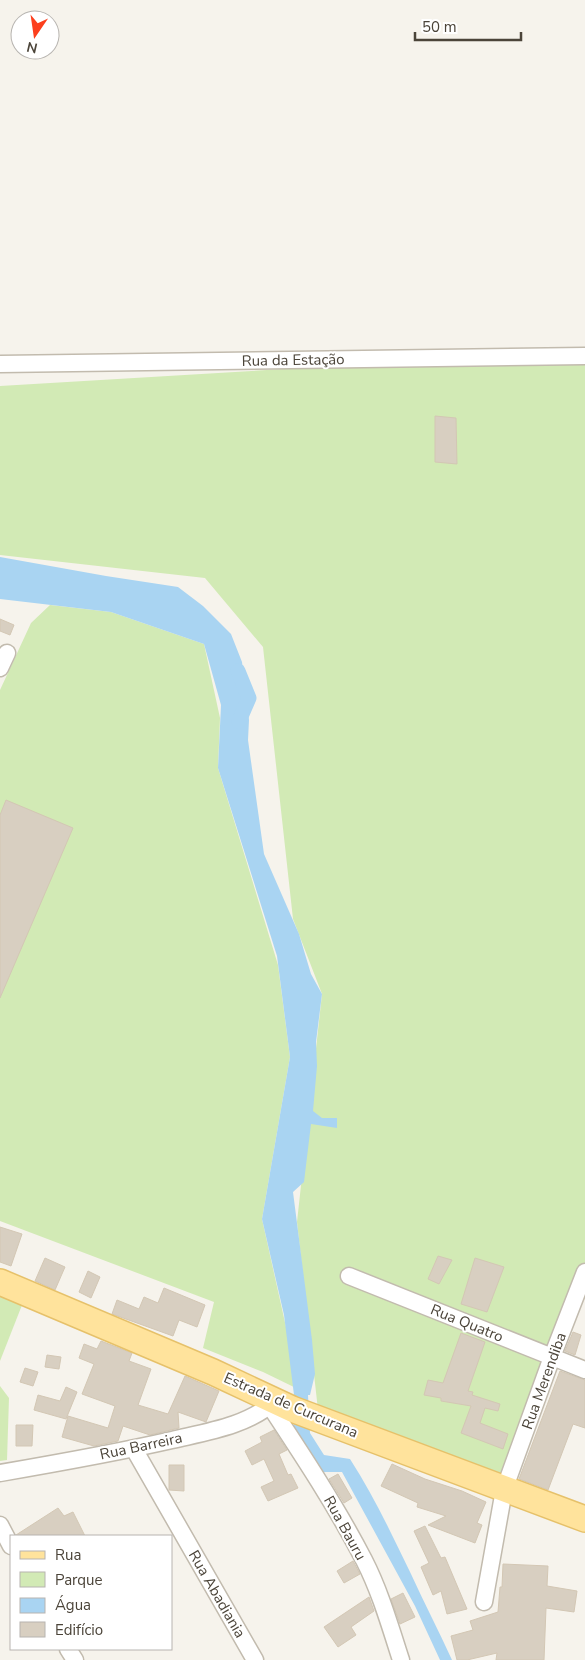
<svg xmlns="http://www.w3.org/2000/svg" width="585" height="1660" viewBox="0 0 585 1660" font-family="'Nunito Sans',sans-serif">
<rect width="100%" height="100%" fill="#f6f3ec"/>
<g fill="#d2eab5">
<polygon points="468,358 585,359 585,1269 508,1480 318,1410 297,1222 322,994 293,919 263,647 205,578 0,555 0,386"/>
<polygon points="50,605 111,612 204,644 220,718 218,768 278,965 290,1057 262,1219 300,1390 263,1372 203,1348 214,1302 0,1221 0,690 31,623"/>
<polygon points="0,1290 24,1300 0,1361"/>
<polygon points="0,1386 9,1398 7,1460 0,1461"/>
</g>
<path fill="#a9d4f2" d="M0 557 106 576 178 587 203 606 231 634 242 662 249 720 248 740 264 854 299 934 311 974 322 994 316 1042 317 1066 313 1111 322 1118H337V1128L311 1124 304 1182 293 1192 312 1340 315 1374 310 1395H308L310 1433 324 1455 350 1459C374 1496 392 1535 411 1574 424 1603 439 1631 452 1660H440L415 1606 342 1472H323L306 1457 294 1431V1395L284 1315 262 1219 290 1057 277 956 218 768 221 705 204 644 111 612 0 599Z"/>
<g fill="none" stroke-linecap="round" stroke-linejoin="round">
<polyline stroke="#a9d4f2" stroke-width="15" points="238,671 249,698 239,721"/>
</g>
<g fill="#d8cfc1" stroke="#d3c7b4">
<polygon points="435,416 456,418 457,464 435,462"/>
<polygon points="0,619 14,625 10,635 0,631"/>
<polygon points="6,800 73,828 0,998 0,815"/>
<polygon points="0,1227 22,1234 11,1266 0,1262"/>
<polygon points="438,1256 452,1260 439,1284 428,1279"/>
<polygon points="45,1258 65,1267 55,1290 35,1281"/>
<polygon points="475,1258 504,1267 487,1312 461,1304"/>
<polygon points="88,1271 100,1277 91,1298 79,1292"/>
<polygon points="164,1288 205,1305 197,1327 179,1320 173,1336 112,1314 117,1300 139,1309 144,1297 158,1303"/>
<polygon points="573,1332 581,1335 575,1355 565,1351"/>
<polygon points="461,1333 485,1342 468,1391 473,1392 472,1395 500,1404 498,1411 485,1408 480,1423 508,1434 503,1449 461,1433 471,1406 441,1401 441,1398 424,1395 428,1380 443,1383"/>
<polygon points="101,1341 132,1353 129,1361 151,1369 138,1405 168,1414 185,1376 219,1391 206,1422 178,1412 179,1428 150,1435 123,1426 118,1441 94,1446 62,1437 68,1416 108,1428 115,1406 82,1394 94,1364 79,1358 84,1344 97,1349"/>
<polygon points="47,1355 61,1357 59,1369 45,1367"/>
<polygon points="25,1368 38,1372 33,1386 20,1382"/>
<polygon points="560,1371 585,1380 585,1428 573,1424 548,1490 519,1479"/>
<polygon points="66,1387 77,1392 66,1419 34,1410 38,1395 60,1401"/>
<polygon points="16,1425 33,1425 32,1446 16,1446"/>
<polygon points="274,1430 287,1450 279,1454 288,1475 291,1474 298,1488 268,1501 261,1487 274,1481 264,1459 252,1465 245,1451 262,1442 260,1437"/>
<polygon points="392,1464 425,1479 462,1491 486,1502 477,1523 482,1525 475,1543 428,1525 446,1516 417,1507 418,1503 381,1486"/>
<polygon points="169,1465 184,1465 184,1491 169,1490"/>
<polygon points="338,1474 352,1498 344,1503 329,1479"/>
<polygon points="58,1508 64,1516 73,1512 85,1536 17,1536 16,1535"/>
<polygon points="425,1526 441,1558 445,1557 467,1609 447,1614 441,1591 433,1595 421,1567 429,1563 414,1531"/>
<polygon points="353,1561 360,1574 344,1583 337,1571"/>
<polygon points="503,1564 548,1566 547,1586 577,1591 574,1612 546,1608 544,1660 496,1660 497,1653 467,1660 457,1660 451,1636 473,1630 470,1621 498,1612 500,1587 502,1587"/>
<polygon points="403,1593 415,1617 400,1624 391,1599"/>
<polygon points="369,1597 374,1611 351,1627 356,1635 338,1647 324,1627"/>
</g>
<g fill="none" stroke-linecap="round" stroke-linejoin="round">
<g stroke="#c2bbae" stroke-width="19">
<g id="street">
<polyline points="0,364 585,356"/>
<polyline points="0,668 7,653"/>
<polyline points="349,1276 585,1370"/>
<path d="M270 1406C303 1456 336 1506 364 1560 380 1591 390 1626 401 1660"/>
<polyline points="134,1449 255,1660"/>
<path d="M0 1473C58 1463 115 1453 172 1440 206 1432 248 1426 275 1401"/>
<polyline points="0,1525 11,1546"/>
<polyline points="484,1602 504,1490 552,1357 585,1272"/>
<polyline points="68,1649 75,1660"/>
</g>
</g>
<g stroke="#e6c16a" stroke-width="28">
<polyline id="primary" points="0,1282 213,1372 292,1409 585,1519"/>
</g>
<use href="#street" stroke="#fff" stroke-width="16"/>
<use href="#primary" stroke="#ffe39c" stroke-width="25"/>
</g>
<g text-anchor="middle" stroke-width="4" stroke-linejoin="round" paint-order="stroke">
<g font-size="15" fill="#4b4439" stroke="#fff">
<text transform="translate(293 360) rotate(-1)" y="5">Rua da Estação</text>
<text transform="translate(467 1323) rotate(22)" y="5">Rua Quatro</text>
<text transform="translate(544 1381) rotate(-70)" y="5">Rua Merendiba</text>
<text transform="translate(291 1405) rotate(23)" y="5">Estrada de Curcurana</text>
<text transform="translate(141 1446) rotate(-12)" y="5">Rua Barreira</text>
<text transform="translate(345 1528) rotate(61)" y="5">Rua Bauru</text>
<text transform="translate(217 1594) rotate(60)" y="5">Rua Abadiania</text>
</g>
</g>
<rect x="10" y="1535" width="162" height="115" fill="#ffffff" stroke="#b7b4b0"/>
<rect x="20" y="1551" width="25" height="8" fill="#ffe39c" stroke="#b7b4b0"/>
<text x="55" y="1560" font-size="15" fill="#4b4439">Rua</text>
<rect x="20" y="1572" width="25" height="15" fill="#d2eab5" stroke="#b7b4b0"/>
<text x="55" y="1585" font-size="15" fill="#4b4439">Parque</text>
<rect x="20" y="1598" width="25" height="15" fill="#a9d4f2" stroke="#b7b4b0"/>
<text x="55" y="1610" font-size="15" fill="#4b4439">Água</text>
<rect x="20" y="1622" width="25" height="15" fill="#d8cfc1" stroke="#b7b4b0"/>
<text x="55" y="1635" font-size="15" fill="#4b4439">Edifício</text>
<g transform="translate(35 35) rotate(193)"><circle r="24" fill="#ffffff" stroke="#b7b4b0"/>
<path d="M0-4L9 19L0 12L-9 19Z" fill="#fc3f1d"/>
<text y="-8" font-size="14" font-weight="bold" text-anchor="middle" fill="#4b4439">N</text>
</g>
<path d="M415 32v8h106v-8" fill="none" stroke="#4b4439" stroke-width="2.5"/>
<text x="422" y="32" font-size="15" fill="#4b4439" stroke="#ffffff" stroke-width="4" paint-order="stroke">50 m</text>
</svg>
